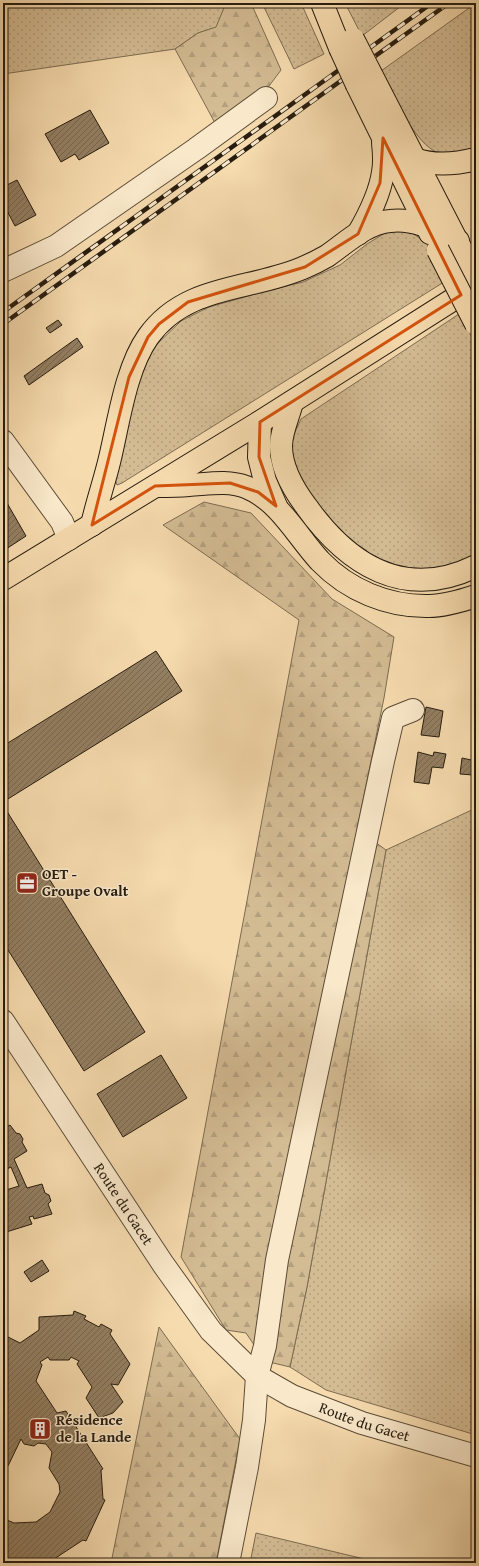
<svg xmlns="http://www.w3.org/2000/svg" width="479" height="1566" viewBox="0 0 479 1566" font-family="'Gentium Book Plus',serif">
<defs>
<pattern id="grass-dots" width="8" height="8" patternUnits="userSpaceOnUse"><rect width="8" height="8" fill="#d3bb93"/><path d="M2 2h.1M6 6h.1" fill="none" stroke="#b5a07e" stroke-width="1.8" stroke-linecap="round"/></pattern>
<pattern id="forest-firs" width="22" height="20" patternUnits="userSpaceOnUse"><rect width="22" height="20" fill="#d3bb93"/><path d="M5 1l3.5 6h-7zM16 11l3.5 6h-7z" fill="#b5a07e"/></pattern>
<pattern id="building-hatch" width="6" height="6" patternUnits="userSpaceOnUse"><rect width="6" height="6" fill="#937f62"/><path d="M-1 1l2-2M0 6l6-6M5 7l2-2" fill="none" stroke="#78674f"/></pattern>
</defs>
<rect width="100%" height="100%" fill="#f6dbae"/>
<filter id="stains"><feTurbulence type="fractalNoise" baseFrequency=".005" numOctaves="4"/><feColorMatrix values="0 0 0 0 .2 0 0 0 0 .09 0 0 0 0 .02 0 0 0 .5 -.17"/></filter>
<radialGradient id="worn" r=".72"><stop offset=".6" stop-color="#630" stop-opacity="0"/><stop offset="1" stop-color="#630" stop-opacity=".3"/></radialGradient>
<g fill="url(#grass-dots)" stroke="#7d6c51">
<polygon points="3,3 226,3 217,27 198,33 175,49 3,74"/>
<polygon points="262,3 301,3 324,54 294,69"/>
<polygon points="345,3 405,3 362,36"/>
<path d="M476 3V148C468 150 454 155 446 155 417 153 393 93 381 71Z"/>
<polygon points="390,230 412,233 426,242 444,282 122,483 117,485 115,479 137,385 152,349 181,321 209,307 266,291 303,282 340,265 367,244"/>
<polygon points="459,314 476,344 476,552 460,563 423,572 383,565 351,542 315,503 298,471 289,445 301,419"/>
<polygon points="476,808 476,1435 326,1390 290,1367 307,1287 386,850"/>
<polygon points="256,1533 381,1563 250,1563"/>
</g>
<g fill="url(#forest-firs)" stroke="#7d6c51">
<polygon points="226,3 251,3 281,70 269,86 215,123 175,49 198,33 216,27"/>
<polygon points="204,502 251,513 332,599 394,637 384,698 357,829 386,850 307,1287 290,1367 265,1361 246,1333 226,1330 181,1257 299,620 163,525"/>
<polygon points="159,1327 240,1439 216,1563 111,1563"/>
</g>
<g fill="url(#building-hatch)" stroke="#271c0f">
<polygon points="90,110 109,143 79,160 75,154 61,162 45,134"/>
<polygon points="17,180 36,215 15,226 3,203 3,187"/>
<polygon points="58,320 62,325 50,333 46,328"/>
<polygon points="77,338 83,347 29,385 24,376"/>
<polygon points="3,496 26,536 3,551"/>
<polygon points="156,651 182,691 3,802 3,746"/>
<polygon points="426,707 443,711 439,737 421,735"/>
<polygon points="418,752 433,756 434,752 446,754 443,768 432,767 429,784 414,782"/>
<polygon points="462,758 476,761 473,775 460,774"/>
<polygon points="3,805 145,1032 84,1071 3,942"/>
<polygon points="161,1055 187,1098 123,1137 97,1094"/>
<polygon points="10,1125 16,1133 20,1134 23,1139 22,1142 27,1151 14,1159 27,1188 42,1184 45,1193 49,1195 51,1201 48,1204 52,1214 34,1219 33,1216 29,1217 32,1224 3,1233 3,1191 19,1186 11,1167 3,1171 3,1129"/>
<polygon points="42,1260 49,1271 31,1282 24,1272"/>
<polygon points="74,1311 86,1316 84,1319 99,1327 101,1324 112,1330 110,1334 130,1364 118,1385 111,1384 123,1402 113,1413 99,1418 86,1398 92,1387 77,1364 79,1361 71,1357 69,1360 50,1360 48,1357 40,1362 42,1365 36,1381 57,1413 66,1411 103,1469 101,1470 103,1499 105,1500 86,1541 83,1540 51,1561 51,1563 6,1563 3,1560 3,1514 7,1520 14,1523 36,1522 50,1512 60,1492 59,1484 49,1468 52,1452 46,1444 38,1443 34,1446 24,1444 21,1439 8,1466 3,1463 3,1396 5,1393 3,1389 3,1348 8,1337 20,1343 39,1330 39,1317 73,1315"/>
</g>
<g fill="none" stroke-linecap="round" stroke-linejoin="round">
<g stroke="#5b4c37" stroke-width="24">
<g id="minor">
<polyline points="3,271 56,246 196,149 266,98"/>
<polyline points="3,441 62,522 69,539"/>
<path id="s1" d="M3 1021 163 1264 211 1331 257 1376 292 1396 362 1423 476 1456"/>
<polyline points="228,1563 247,1467 254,1420 257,1376 265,1346 277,1260 383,761 393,718 413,710"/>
</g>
</g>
<g stroke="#271c0f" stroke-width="24">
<g id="major">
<polyline points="322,3 340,48"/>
<polyline points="372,76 476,278"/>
<polyline points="357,85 430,233"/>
<path d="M415 159C434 166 456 164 476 159"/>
<path d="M358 234C369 215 380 194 383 172 385 162 384 152 383 143"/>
<path d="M292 402C289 416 281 431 281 446 281 467 294 490 306 506 348 565 405 601 476 566"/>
<polyline points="260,422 259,457 265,481 276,506"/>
<path d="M156 486C167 486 178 486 189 485 208 484 228 480 246 487 280 501 296 535 320 561 348 590 388 607 429 606 445 606 461 601 476 596"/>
<path d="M92 525C97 502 105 480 110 458 119 420 126 368 148 337 186 283 252 291 305 267 312 264 320 260 327 256 346 243 366 223 390 221 415 218 436 230 458 241"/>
<polyline points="3,579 260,422 476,285"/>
</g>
</g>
<use href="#minor" stroke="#f9e8ca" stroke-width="22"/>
<use href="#major" stroke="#f6dbae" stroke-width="22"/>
<g stroke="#271c0f" stroke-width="4.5">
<g id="rail">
<polyline points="3,312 432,3"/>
<polyline points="3,324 449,3"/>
</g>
</g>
<use href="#rail" stroke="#f9e8ca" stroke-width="3" stroke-dasharray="9" stroke-linecap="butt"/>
<g stroke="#271c0f" stroke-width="24" stroke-linecap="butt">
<g id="major-bridge">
<polyline points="353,39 372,76"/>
<polyline points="340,48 357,85"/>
<polyline points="438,250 476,324"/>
</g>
</g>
<use href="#major-bridge" stroke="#f6dbae" stroke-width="22"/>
</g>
<path fill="none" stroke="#d5530c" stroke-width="3" stroke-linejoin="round" d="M383 138 461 295 260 422 259 457 276 506 258 492 230 483 155 486 92 525 129 377 148 337 159 324 188 302 305 267 358 234 380 183Z"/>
<defs>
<g id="office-square" transform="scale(1.15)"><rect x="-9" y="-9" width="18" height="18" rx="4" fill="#8f2418" stroke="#f9e8ca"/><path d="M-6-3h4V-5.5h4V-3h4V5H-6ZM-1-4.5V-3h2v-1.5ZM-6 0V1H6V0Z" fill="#fff"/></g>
<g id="building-square" transform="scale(1.15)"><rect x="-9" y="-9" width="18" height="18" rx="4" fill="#8f2418" stroke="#f9e8ca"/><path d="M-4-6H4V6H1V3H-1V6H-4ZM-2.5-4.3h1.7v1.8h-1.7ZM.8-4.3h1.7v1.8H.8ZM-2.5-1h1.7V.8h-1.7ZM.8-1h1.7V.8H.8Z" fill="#fff"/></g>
</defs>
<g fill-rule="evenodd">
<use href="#office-square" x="27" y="883"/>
<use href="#building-square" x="40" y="1429"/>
</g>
<g text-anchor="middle" stroke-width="3" stroke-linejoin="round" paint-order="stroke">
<g font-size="15" font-weight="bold" fill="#271c0f" stroke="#f9e8ca" text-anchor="start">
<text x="42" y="879">OET -<tspan x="42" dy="17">Groupe Ovalt</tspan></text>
<text x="56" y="1425">Résidence<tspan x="56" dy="17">de la Lande</tspan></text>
</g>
<g font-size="15" fill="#271c0f" stroke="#f9e8ca">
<text dy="5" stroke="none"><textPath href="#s1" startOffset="219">Route du Gacet</textPath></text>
<text dy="5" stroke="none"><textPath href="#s1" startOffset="555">Route du Gacet</textPath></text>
</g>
</g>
<rect width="479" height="1566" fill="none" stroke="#f6dbae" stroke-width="16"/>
<rect x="4" y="4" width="471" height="1558" fill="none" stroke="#271c0f" stroke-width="2"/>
<rect x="8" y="8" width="463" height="1550" fill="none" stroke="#271c0f"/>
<rect width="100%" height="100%" filter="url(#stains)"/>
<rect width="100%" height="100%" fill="url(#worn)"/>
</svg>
